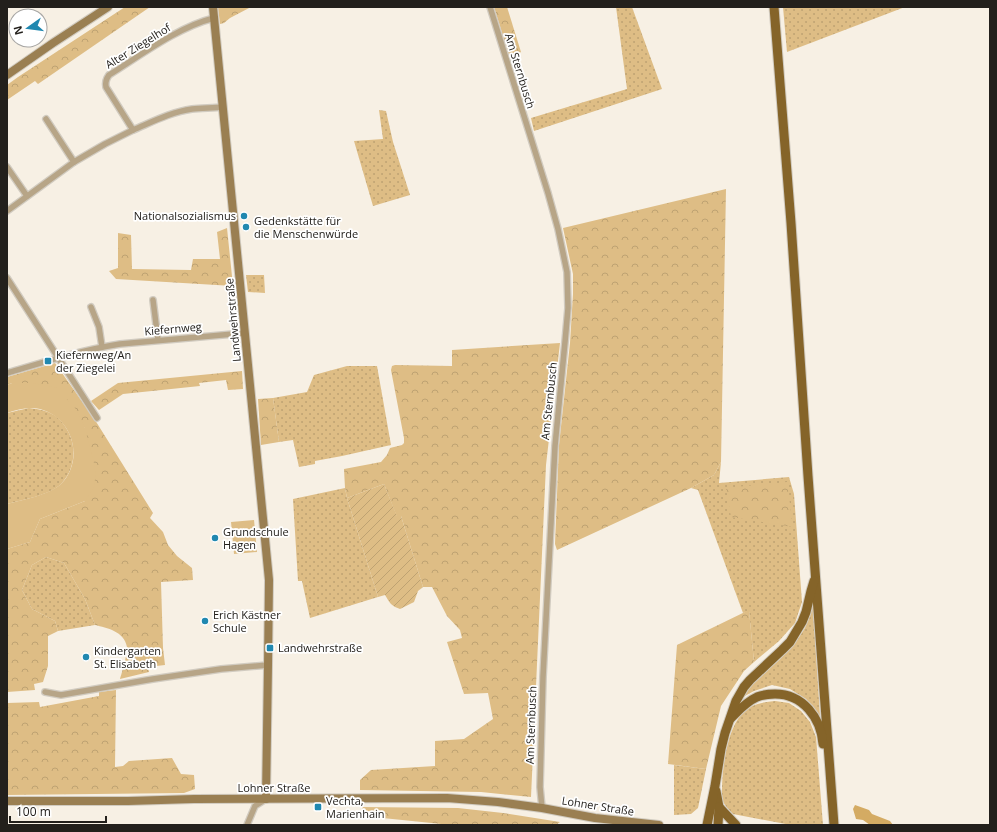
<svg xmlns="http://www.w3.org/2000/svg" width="997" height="832" viewBox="0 0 997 832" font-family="'Open Sans',sans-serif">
<defs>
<pattern id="grass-dots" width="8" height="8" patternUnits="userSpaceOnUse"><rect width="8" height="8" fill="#debd85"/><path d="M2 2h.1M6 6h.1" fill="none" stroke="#bea272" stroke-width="1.8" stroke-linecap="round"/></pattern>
<pattern id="forest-crowns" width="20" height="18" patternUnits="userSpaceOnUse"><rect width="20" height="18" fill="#debd85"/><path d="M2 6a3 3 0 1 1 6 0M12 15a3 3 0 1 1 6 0" fill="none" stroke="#bea272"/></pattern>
<pattern id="garden-furrows" width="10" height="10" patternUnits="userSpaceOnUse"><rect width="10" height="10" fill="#debd85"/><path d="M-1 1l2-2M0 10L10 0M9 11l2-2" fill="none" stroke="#bea272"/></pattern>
</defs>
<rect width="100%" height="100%" fill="#f7f0e4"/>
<g fill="url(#grass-dots)">
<polygon points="616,7 632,7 662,89 534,131 531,118 627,89"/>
<polygon points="783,7 905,7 787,52"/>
<polygon points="379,110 386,111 393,142 410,195 373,206 354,141 383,139"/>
<polygon points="246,275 264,275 265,293 248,292"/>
<polygon points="347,366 377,366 391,445 342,456 315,461 315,464 299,467 293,440 279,442 273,398 307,392 314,375"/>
<path d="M29 408C39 409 50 411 58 418 77 436 79 465 61 484 50 495 22 500 7 504V413Z"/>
<polygon points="721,462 719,483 789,477 794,494 802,602 795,623 779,641 754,662 749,611 743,613 698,490 691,488 714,475"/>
<polygon points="345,488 347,498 378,597 310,618 302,581 298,581 293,499"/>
<polygon points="46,557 64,563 85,599 95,625 58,631 55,621 32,609 22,590 32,565"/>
<polygon points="813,604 820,717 806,699 790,689 772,685 754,691 741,698 752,684 780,659 795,643 805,628"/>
<path d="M775 701 789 703 801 711 810 722 816 737 823 825H791L733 814C729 810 724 805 722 799 722 796 722 793 722 790 722 769 727 729 742 714 750 704 763 702 775 701Z"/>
<polygon points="674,765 706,769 698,808 691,814 674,815"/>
</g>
<g fill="url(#forest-crowns)">
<polygon points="125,7 150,7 38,84 35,81 7,100 7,85 18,77"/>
<polygon points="218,7 251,7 230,18 224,23 220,24"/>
<polygon points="494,7 507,7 521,52 512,57 509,55"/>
<polygon points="726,189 721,462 714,475 691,488 557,550 555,544 559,445 570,343 573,294 573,274 563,228"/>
<polygon points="227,228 233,286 116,279 109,271 118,268 118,233 131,235 132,269 191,270 193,259 220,259 217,232"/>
<polygon points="560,343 546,465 531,797 481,792 360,790 360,780 371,770 435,766 435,741 464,739 493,719 488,693 464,694 447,642 462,638 460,630 447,616 432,587 423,587 401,516 397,517 384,484 347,498 345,488 344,469 381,462 387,455 390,448 402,445 404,443 404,438 391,370 392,366 395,365 452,366 452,350"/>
<path d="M55 363 95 420 153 513 150 518 163 532 168 545 177 556 192 568 193 580 161 582 163 648 165 665 148 667 149 672 120 679C122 673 128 651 127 647 124 631 107 628 95 625L85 599 64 563 46 557 32 565 22 590 32 609 55 621 58 631 48 636V666L43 682 34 684 35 690 7 692V549L30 542 40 519 85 501V428L12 383 7 385V377Z"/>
<polygon points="242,371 243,389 228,390 226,380 199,383 200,386 123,394 99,410 91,401 118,383"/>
<polygon points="273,398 279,442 261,445 258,399"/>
<polygon points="787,482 793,527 731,517 726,488"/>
<polygon points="749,610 754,662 744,671 721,706 706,769 668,764 677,645"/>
<polygon points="116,690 115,767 123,766 129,761 172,758 181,774 194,775 195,789 184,793 7,795 7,703 39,702 40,707 99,696 99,692"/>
<polygon points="362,807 458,808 503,813 560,822 556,825 451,825 363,816"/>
</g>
<g fill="#debd85">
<path d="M12 383H33L57 388 75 408 85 428 96 471 94 487 85 501 40 519 30 542 7 549V504C22 500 49 495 61 484 84 461 74 420 43 410 31 406 19 409 7 413V385Z"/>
<polygon points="254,520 257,552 234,554 231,522"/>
</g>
<path fill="url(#garden-furrows)" d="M384 484 397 516H401L423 587 418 591 414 602 400 609C391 606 390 603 385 595L378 597 347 498Z"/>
<polygon fill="#d4ab63" points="855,805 869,810 872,814 890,821 893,825 870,825 863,820 856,819 853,809"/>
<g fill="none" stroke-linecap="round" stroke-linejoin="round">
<g stroke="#d1cbc0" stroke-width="8">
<g id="street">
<polyline points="490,7 548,193 558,229 567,272 568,308 565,342 555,446 543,677 540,787 542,808"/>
<path d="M133 130C152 122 171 112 192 109 202 108 213 108 223 107"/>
<path d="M74 162 105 144 133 130 106 87C105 82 106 79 109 75 141 55 178 27 214 18"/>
<polyline points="7,167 27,196"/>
<polyline points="7,211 74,162 46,119"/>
<polyline points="7,278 97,418"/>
<polyline points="153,300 158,340"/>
<polyline points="91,307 99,327 102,347"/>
<path d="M7 373C44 362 82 350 120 344L245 333"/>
<polyline points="45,692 61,695 153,679 221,669 268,665"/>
<polyline points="247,825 255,806 266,799"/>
</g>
</g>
<g stroke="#d1cbc0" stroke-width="10">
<g id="secondary">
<polyline points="213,7 269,580 268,665 266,799"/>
<polyline points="7,75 53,43 108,7"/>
<polyline points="7,801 128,801 194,799 447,798 498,802 542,808 595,818 659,825"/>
</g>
</g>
<g stroke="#d1cbc0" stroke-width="11">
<g id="primary">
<polyline points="774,7 791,223 808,476 834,825"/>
<path d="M731 718C739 710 746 702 757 697 762 695 769 694 775 694 803 694 821 718 823 744"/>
<polyline points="716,791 719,807 718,825"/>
<polyline points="719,807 736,825"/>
<polyline points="707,825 715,786 721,749 725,733 736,701 744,687 750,680 782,650 790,642 802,622 806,612 811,591 814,581"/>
</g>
</g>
<use href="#street" stroke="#b7a587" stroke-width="5.5"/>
<use href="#secondary" stroke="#9a7f52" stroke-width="8"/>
<use href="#primary" stroke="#856429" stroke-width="9"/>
</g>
<g fill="#2088b0" stroke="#fff" stroke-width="1.5">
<circle cx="244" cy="216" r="4"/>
<circle cx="246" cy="227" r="4"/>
<rect x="44" y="357" width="8" height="8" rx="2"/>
<circle cx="215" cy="538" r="4"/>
<circle cx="205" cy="621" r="4"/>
<rect x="266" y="644" width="8" height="8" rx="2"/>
<circle cx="86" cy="657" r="4"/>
<rect x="314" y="803" width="8" height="8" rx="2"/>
</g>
<g text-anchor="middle" stroke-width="3.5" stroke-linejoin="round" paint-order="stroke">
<g font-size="11" fill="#23201c" stroke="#fff">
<text transform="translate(138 46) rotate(-32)" y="4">Alter Ziegelhof</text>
<text transform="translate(520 71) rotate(73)" y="4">Am Sternbusch</text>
<text transform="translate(233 320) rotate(-95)" y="4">Landwehrstraße</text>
<text transform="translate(173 329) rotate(-5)" y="4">Kiefernweg</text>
<text transform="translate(549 401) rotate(-84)" y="4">Am Sternbusch</text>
<text transform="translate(531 725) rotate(-88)" y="4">Am Sternbusch</text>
<text x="274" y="792">Lohner Straße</text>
<text transform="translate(598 806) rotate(9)" y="4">Lohner Straße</text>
</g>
<g font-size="11" fill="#23201c" stroke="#fff" text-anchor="start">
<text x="236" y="220" text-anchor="end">Nationalsozialismus</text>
<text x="254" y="225">Gedenkstätte für<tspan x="254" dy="13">die Menschenwürde</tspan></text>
<text x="56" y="359">Kiefernweg/An<tspan x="56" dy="13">der Ziegelei</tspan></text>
<text x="223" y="536">Grundschule<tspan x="223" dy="13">Hagen</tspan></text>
<text x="213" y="619">Erich Kästner<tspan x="213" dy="13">Schule</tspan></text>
<text x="278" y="652">Landwehrstraße</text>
<text x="94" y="655">Kindergarten<tspan x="94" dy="13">St. Elisabeth</tspan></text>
<text x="326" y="805">Vechta,<tspan x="326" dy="13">Marienhain</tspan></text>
</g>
</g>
<rect width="997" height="832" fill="none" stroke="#23201c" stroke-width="16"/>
<g transform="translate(28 28) rotate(256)"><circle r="19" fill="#ffffff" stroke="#a7a6a4"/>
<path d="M0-3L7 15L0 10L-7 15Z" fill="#2088b0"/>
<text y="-6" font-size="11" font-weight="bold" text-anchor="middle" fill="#23201c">N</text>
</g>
<path d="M10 816v6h96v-6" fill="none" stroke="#23201c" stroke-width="2"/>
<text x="16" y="816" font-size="12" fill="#23201c" stroke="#ffffff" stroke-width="3" paint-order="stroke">100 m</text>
</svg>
